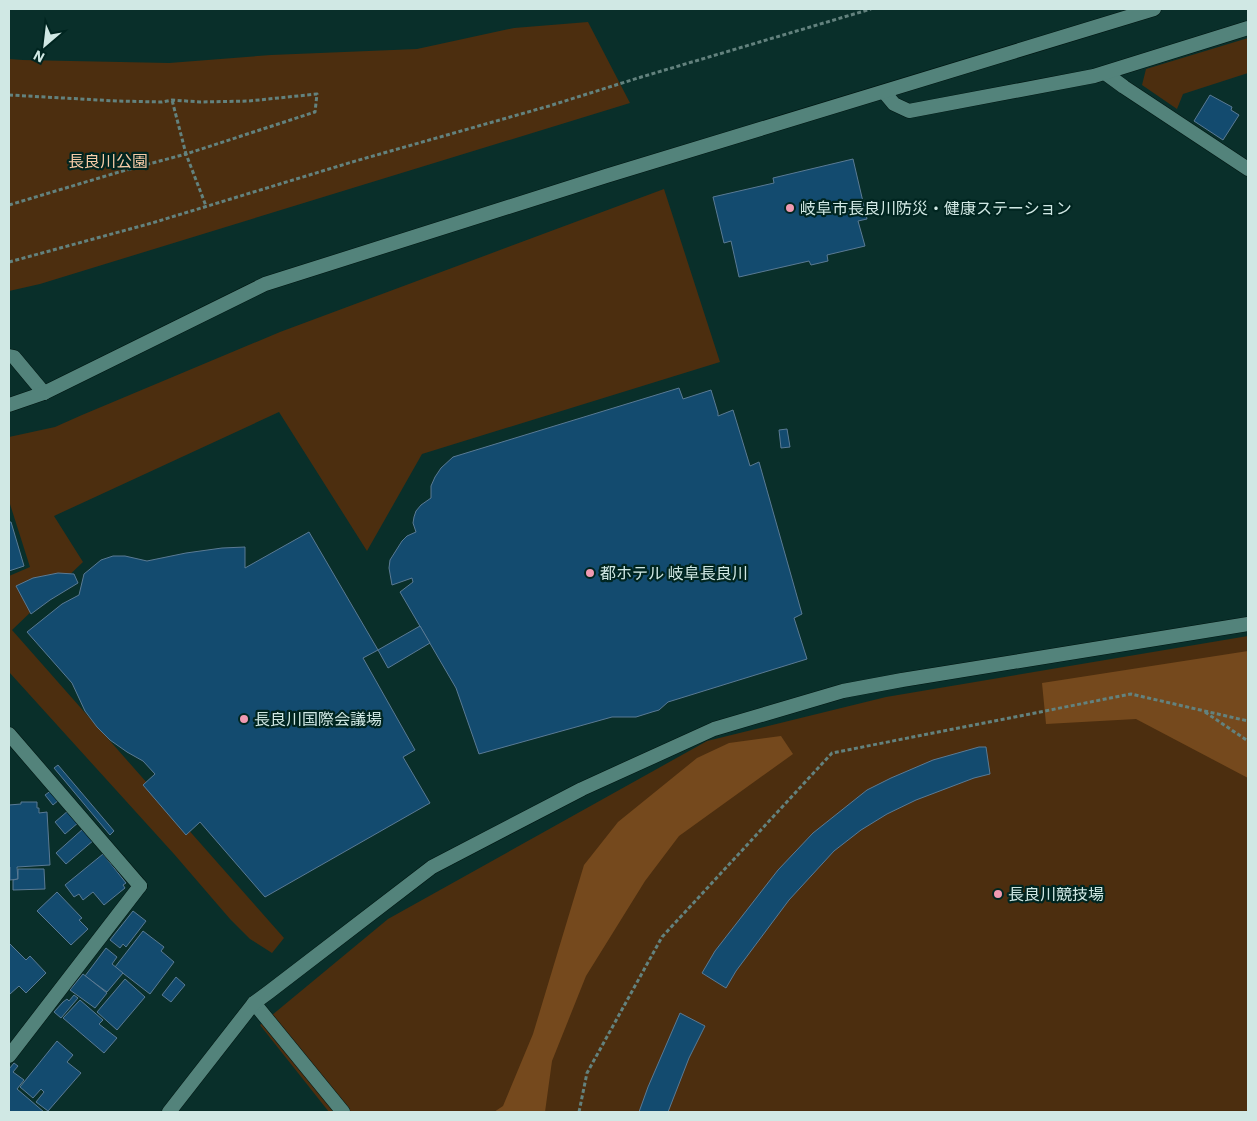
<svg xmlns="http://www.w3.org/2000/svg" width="1257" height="1121" viewBox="0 0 1257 1121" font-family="'IBM Plex Sans','Noto Sans JP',sans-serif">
<rect width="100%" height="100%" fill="#092f2a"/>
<g fill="#4c2e0f">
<polygon points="588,22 630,103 40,284 9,291 9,59 23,60 169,63 271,55 417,49 514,28"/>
<polygon points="1248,38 1248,73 1183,94 1177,109 1142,85 1146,69"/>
<polygon points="664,189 720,362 422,454 367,551 279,412 54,516 83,562 12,630 284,938 272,953 250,939 230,919 174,854 9,672 9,576 30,567 9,501 9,437 55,427 82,415 280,332"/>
<polygon points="1248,636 1248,1112 329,1112 260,1025 388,919 707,741 886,697"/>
</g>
<g fill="#75491d">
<polygon points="1248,651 1248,778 1136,719 1046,724 1042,683"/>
<polygon points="781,736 793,754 679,836 645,881 586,976 552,1061 545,1112 494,1112 503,1106 533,1034 584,865 618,822 697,758 729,743"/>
</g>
<g fill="#134b6f" stroke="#5a7a94">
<polygon points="1210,95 1232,107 1231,110 1239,115 1223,140 1194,121"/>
<polygon points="853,159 867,219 858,221 865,246 827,255 828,261 811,265 809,261 739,277 731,241 724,243 713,197 774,183 773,178"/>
<polygon points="679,388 683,399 711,390 718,413 718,416 733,410 750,466 759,462 802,614 794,618 807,659 668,702 659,710 652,712 636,717 612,717 479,754 456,688 400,592 413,582 412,578 392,585 389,568 390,560 402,541 407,536 416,532 413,523 414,517 416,511 421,505 431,498 431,486 435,477 441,468 453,457"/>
<polygon points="787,429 790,447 781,448 779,430"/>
<polygon points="9,522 11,522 24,566 9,571"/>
<polygon points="309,532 378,650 363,658 415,750 403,757 430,803 265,897 200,822 186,835 143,785 155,774 143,761 127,752 110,740 97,727 85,711 72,683 27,632 62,604 79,595 84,574 101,560 113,556 125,556 147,561 186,553 222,548 245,547 245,568"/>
<polygon points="58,573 74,574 78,583 50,600 31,614 16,586 33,578"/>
<polygon points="420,626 430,643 388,668 378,650"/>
<polygon points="979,747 986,747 990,774 974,778 916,800 887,814 861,830 834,851 789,900 736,971 726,988 702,973 715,951 778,870 813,833 867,790 891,778 933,760"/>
<polygon points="58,765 114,831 110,835 54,768"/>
<polygon points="52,790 60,799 53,805 45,795"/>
<polygon points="21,802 37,802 37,808 39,808 39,813 47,812 50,865 17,867 18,879 10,880 10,867 9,867 9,805 21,804"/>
<polygon points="69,810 79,822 65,834 55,822"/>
<polygon points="84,828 94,840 66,864 56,853"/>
<polygon points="103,854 126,883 123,885 125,888 104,905 93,892 83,900 79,894 74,897 65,885"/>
<polygon points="18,869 44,869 45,889 13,890 13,880 18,879"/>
<polygon points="57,892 82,918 79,920 88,929 71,945 37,911"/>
<polygon points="133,911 146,921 126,947 123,944 120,948 110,940"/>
<polygon points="143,931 164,947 161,951 174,962 150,994 115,967"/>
<polygon points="9,943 26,960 30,956 46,973 26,993 19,986 10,994 9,992"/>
<polygon points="106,948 117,957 112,964 123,973 107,992 85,976"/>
<polygon points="83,974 107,993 95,1008 70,990"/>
<polygon points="176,977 185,985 171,1002 162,995"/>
<polygon points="125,979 145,997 117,1030 97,1012"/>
<polygon points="74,995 78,998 61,1018 54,1012 63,1002 67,999 69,1001"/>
<polygon points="80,1000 103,1020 99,1024 117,1038 104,1053 63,1018"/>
<polygon points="680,1013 705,1026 689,1058 668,1112 639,1112 648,1087"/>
<polygon points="57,1041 73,1055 67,1062 81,1073 48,1111 36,1102 44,1092 41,1089 33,1098 20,1087"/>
<polygon points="14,1063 18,1066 13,1072 24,1080 17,1089 44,1112 9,1112 9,1069"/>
</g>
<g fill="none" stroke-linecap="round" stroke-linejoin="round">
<g stroke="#001612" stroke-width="15">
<g id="service">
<polyline points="9,734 140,886"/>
<polyline points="254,1003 343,1112"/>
</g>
</g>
<g stroke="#001612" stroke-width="15">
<g id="minor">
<polyline points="1105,73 1124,87 1248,169"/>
<polyline points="884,92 894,104 909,111 1094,76 1248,28"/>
<polyline points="9,356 14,357 44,393"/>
<polyline points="9,1056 140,886"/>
</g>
</g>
<g stroke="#001612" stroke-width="15">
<g id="tertiary">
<polyline points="9,405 44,393 265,284 606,176 1154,9"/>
<polyline points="169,1112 254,1003 269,992 432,867 582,789 714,729 843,691 902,680 1248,624"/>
</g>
</g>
<g stroke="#63827e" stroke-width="3" stroke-dasharray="4 2.5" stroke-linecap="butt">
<polyline points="9,95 117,101 162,102 172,100 200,102 249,101 317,94 315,112 186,154 172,100"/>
<polyline points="9,205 119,172 186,154 206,206"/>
<polyline points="9,262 152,223 352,162 549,106 638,78 871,9"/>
<polyline points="1205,712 1248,741"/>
<polyline points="579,1112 587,1073 662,937 832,753 1131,694 1248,721"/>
</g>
<use href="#service" stroke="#53837b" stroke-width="14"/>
<use href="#minor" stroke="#53837b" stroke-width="14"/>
<use href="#tertiary" stroke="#53837b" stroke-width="14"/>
</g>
<g fill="#f19ab1" stroke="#002520" stroke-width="2">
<circle cx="790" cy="208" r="5"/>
<circle cx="590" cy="573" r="5"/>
<circle cx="244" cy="719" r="5"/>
<circle cx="998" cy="894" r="5"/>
</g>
<g text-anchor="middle" stroke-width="4.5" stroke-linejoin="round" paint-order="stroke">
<g font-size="16" fill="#f6cca8" stroke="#002520">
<text x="108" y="167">長良川公園</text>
</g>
<g font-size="16" fill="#d0e8e4" stroke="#002520" text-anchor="start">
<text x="800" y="214">岐阜市長良川防災・健康ステーション</text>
<text x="600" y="579">都ホテル 岐阜長良川</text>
<text x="254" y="725">長良川国際会議場</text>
<text x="1008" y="900">長良川競技場</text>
</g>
</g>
<rect width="1257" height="1121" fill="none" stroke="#d0e8e4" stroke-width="20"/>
<g transform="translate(45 45) rotate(208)" stroke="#002520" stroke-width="4" paint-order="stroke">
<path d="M0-4L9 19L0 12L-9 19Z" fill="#d0e8e4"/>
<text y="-8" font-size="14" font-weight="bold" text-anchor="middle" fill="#d0e8e4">N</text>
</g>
</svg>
